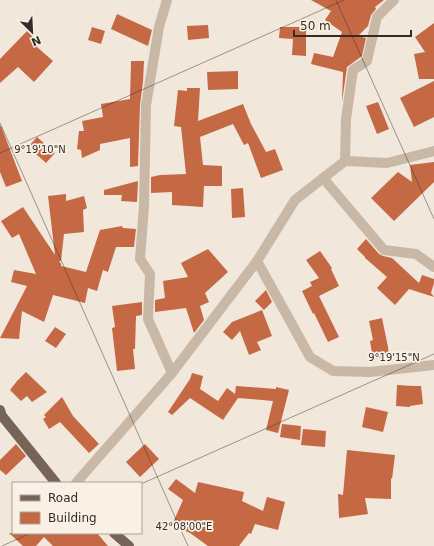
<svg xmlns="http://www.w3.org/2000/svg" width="434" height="546" viewBox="0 0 434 546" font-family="'DejaVu Sans',sans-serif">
<rect width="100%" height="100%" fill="#f1e7da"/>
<g fill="#c56945">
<polygon points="311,0 384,0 375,7 376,9 371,15 368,26 358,36 366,38 362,56 347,67 342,102 343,72 311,64 314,53 333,57 342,32 325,20 331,11"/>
<polygon points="117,14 152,30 148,46 111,29"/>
<polygon points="434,23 434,79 419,79 414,54 425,52 415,37"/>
<polygon points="208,25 209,38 188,40 187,26"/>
<polygon points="92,27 105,31 101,44 88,40"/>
<polygon points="280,27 306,27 306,56 292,55 293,39 279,38"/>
<polygon points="27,31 40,44 37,47 53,61 34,82 18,67 0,83 0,59"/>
<polygon points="131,61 144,61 143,82 140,105 138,166 130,167 130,138 100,144 100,150 82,158 81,150 77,149 79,131 84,131 82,121 103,117 101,104 130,99"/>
<polygon points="238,71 238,89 208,90 207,72"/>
<polygon points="434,81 434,117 414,127 400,98"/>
<polygon points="187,88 200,88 198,121 243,104 251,124 266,152 275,149 283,170 261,178 248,143 244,145 233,124 200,137 203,165 222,166 222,186 204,186 203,207 172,205 172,192 151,193 151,177 160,175 186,174 181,127 174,126 178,90 187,91"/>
<polygon points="378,102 389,129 377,134 366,106"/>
<polygon points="0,126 1,126 22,181 6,187 0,172"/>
<polygon points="37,137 55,153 46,163 28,147"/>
<polygon points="434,162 434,182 394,221 371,198 398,172 412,182 410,165"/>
<polygon points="138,181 137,202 121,201 122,195 104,195 104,190"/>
<polygon points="243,188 245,217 232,218 231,189"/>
<polygon points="66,194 66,201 84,196 87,208 83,210 84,232 64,234 61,261 59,261 61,264 61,266 86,272 100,230 122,226 123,228 136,229 134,247 116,247 108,272 103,270 97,291 88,288 85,303 53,295 44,322 22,311 19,339 0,338 27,286 11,282 14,270 36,274 19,234 12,238 1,221 23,207 55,255 48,196"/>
<polygon points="366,239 379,254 383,256 392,258 419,283 422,275 434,279 434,283 431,293 434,297 409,289 395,305 377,288 387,277 365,258 365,257 357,249"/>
<polygon points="208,249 228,272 205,293 209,302 200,306 204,320 194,333 186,308 155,312 155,300 165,298 163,281 188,277 181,263"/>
<polygon points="320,251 332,268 331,269 339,286 319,296 339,337 328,342 314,313 313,314 302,291 312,286 310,282 319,278 306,260"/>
<polygon points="266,290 272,302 264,310 255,301"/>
<polygon points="142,302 142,315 136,316 135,349 133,349 135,369 117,371 112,328 115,327 112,306"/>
<polygon points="262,310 272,336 257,342 261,350 249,355 240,331 232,340 223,332 232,322"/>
<polygon points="382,318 388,347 389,356 373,359 370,341 373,340 369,321"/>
<polygon points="55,327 66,334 56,348 45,341"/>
<polygon points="26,372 47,392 32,402 27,396 21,401 10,390 17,381"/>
<polygon points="192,373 203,376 200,389 218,401 227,388 235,394 236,386 276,389 276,387 289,390 278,433 266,430 273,401 238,398 223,420 190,398 172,415 168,412 190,379"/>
<polygon points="397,385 413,386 421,386 423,404 410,406 410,407 396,406"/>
<polygon points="62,397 73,416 99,444 89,453 60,422 49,429 43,419 46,417 44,415"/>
<polygon points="366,407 388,412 383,432 362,427"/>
<polygon points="282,424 301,426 300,440 280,437"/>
<polygon points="303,429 326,431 325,447 301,445"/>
<polygon points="16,444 26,456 6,475 0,470 0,460"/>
<polygon points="145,444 159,459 140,477 126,462"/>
<polygon points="347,450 395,455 392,479 391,478 391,499 365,498 368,514 339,518 338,494 343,495"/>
<polygon points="176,479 195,493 198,482 244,492 242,501 263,511 267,497 285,502 278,530 255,524 251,534 249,533 239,546 208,546 190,533 172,525 183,500 168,489"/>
<polygon points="9,533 97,533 108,546 53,546 44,537 36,546 23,546"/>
</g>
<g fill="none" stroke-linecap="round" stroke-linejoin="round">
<g stroke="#c9b8a6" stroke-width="10">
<polyline points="167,0 159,27 146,105 144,206 140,259 150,274 148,319 172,373"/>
<polyline points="345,161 346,119 353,70 367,61 377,17 394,0"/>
<polyline points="323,178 384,250 416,254 434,267"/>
<polyline points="257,261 310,357 333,371 370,372 434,365"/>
<polyline points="76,483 172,373 257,261 295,200 345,161 387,163 434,151"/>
</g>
<g stroke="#776458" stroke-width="10">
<polyline points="0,410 2,416 56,483"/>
<polyline points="114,533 129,546"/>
</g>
</g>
<path fill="none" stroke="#352c27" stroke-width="1" stroke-opacity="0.45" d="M336 0 434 219M0 123 188 546M0 153 344 0M141 484 434 354M2 546 31 533"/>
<g font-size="10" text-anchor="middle" fill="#352c27" stroke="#f9f1e6" stroke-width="3.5" stroke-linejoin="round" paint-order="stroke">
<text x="40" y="153">9°19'10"N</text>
<text x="394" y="361">9°19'15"N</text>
<text x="184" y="530">42°08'00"E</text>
</g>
<rect x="12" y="482" width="130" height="52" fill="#f9f1e6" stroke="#aba29a"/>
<rect x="20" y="495" width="20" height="6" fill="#776458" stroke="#aba29a"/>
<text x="48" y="502" font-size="12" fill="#352c27">Road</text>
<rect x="20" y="512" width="20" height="12" fill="#c56945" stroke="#aba29a"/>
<text x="48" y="522" font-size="12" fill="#352c27">Building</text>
<g transform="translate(32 32) rotate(156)" stroke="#f9f1e6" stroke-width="3" paint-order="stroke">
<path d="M0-3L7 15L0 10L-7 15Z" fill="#352c27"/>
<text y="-6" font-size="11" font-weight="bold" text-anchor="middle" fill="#352c27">N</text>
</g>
<path d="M294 30v6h117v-6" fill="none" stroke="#352c27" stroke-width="2"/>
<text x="300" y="30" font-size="12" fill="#352c27" stroke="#f9f1e6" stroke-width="3" paint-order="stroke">50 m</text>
</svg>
